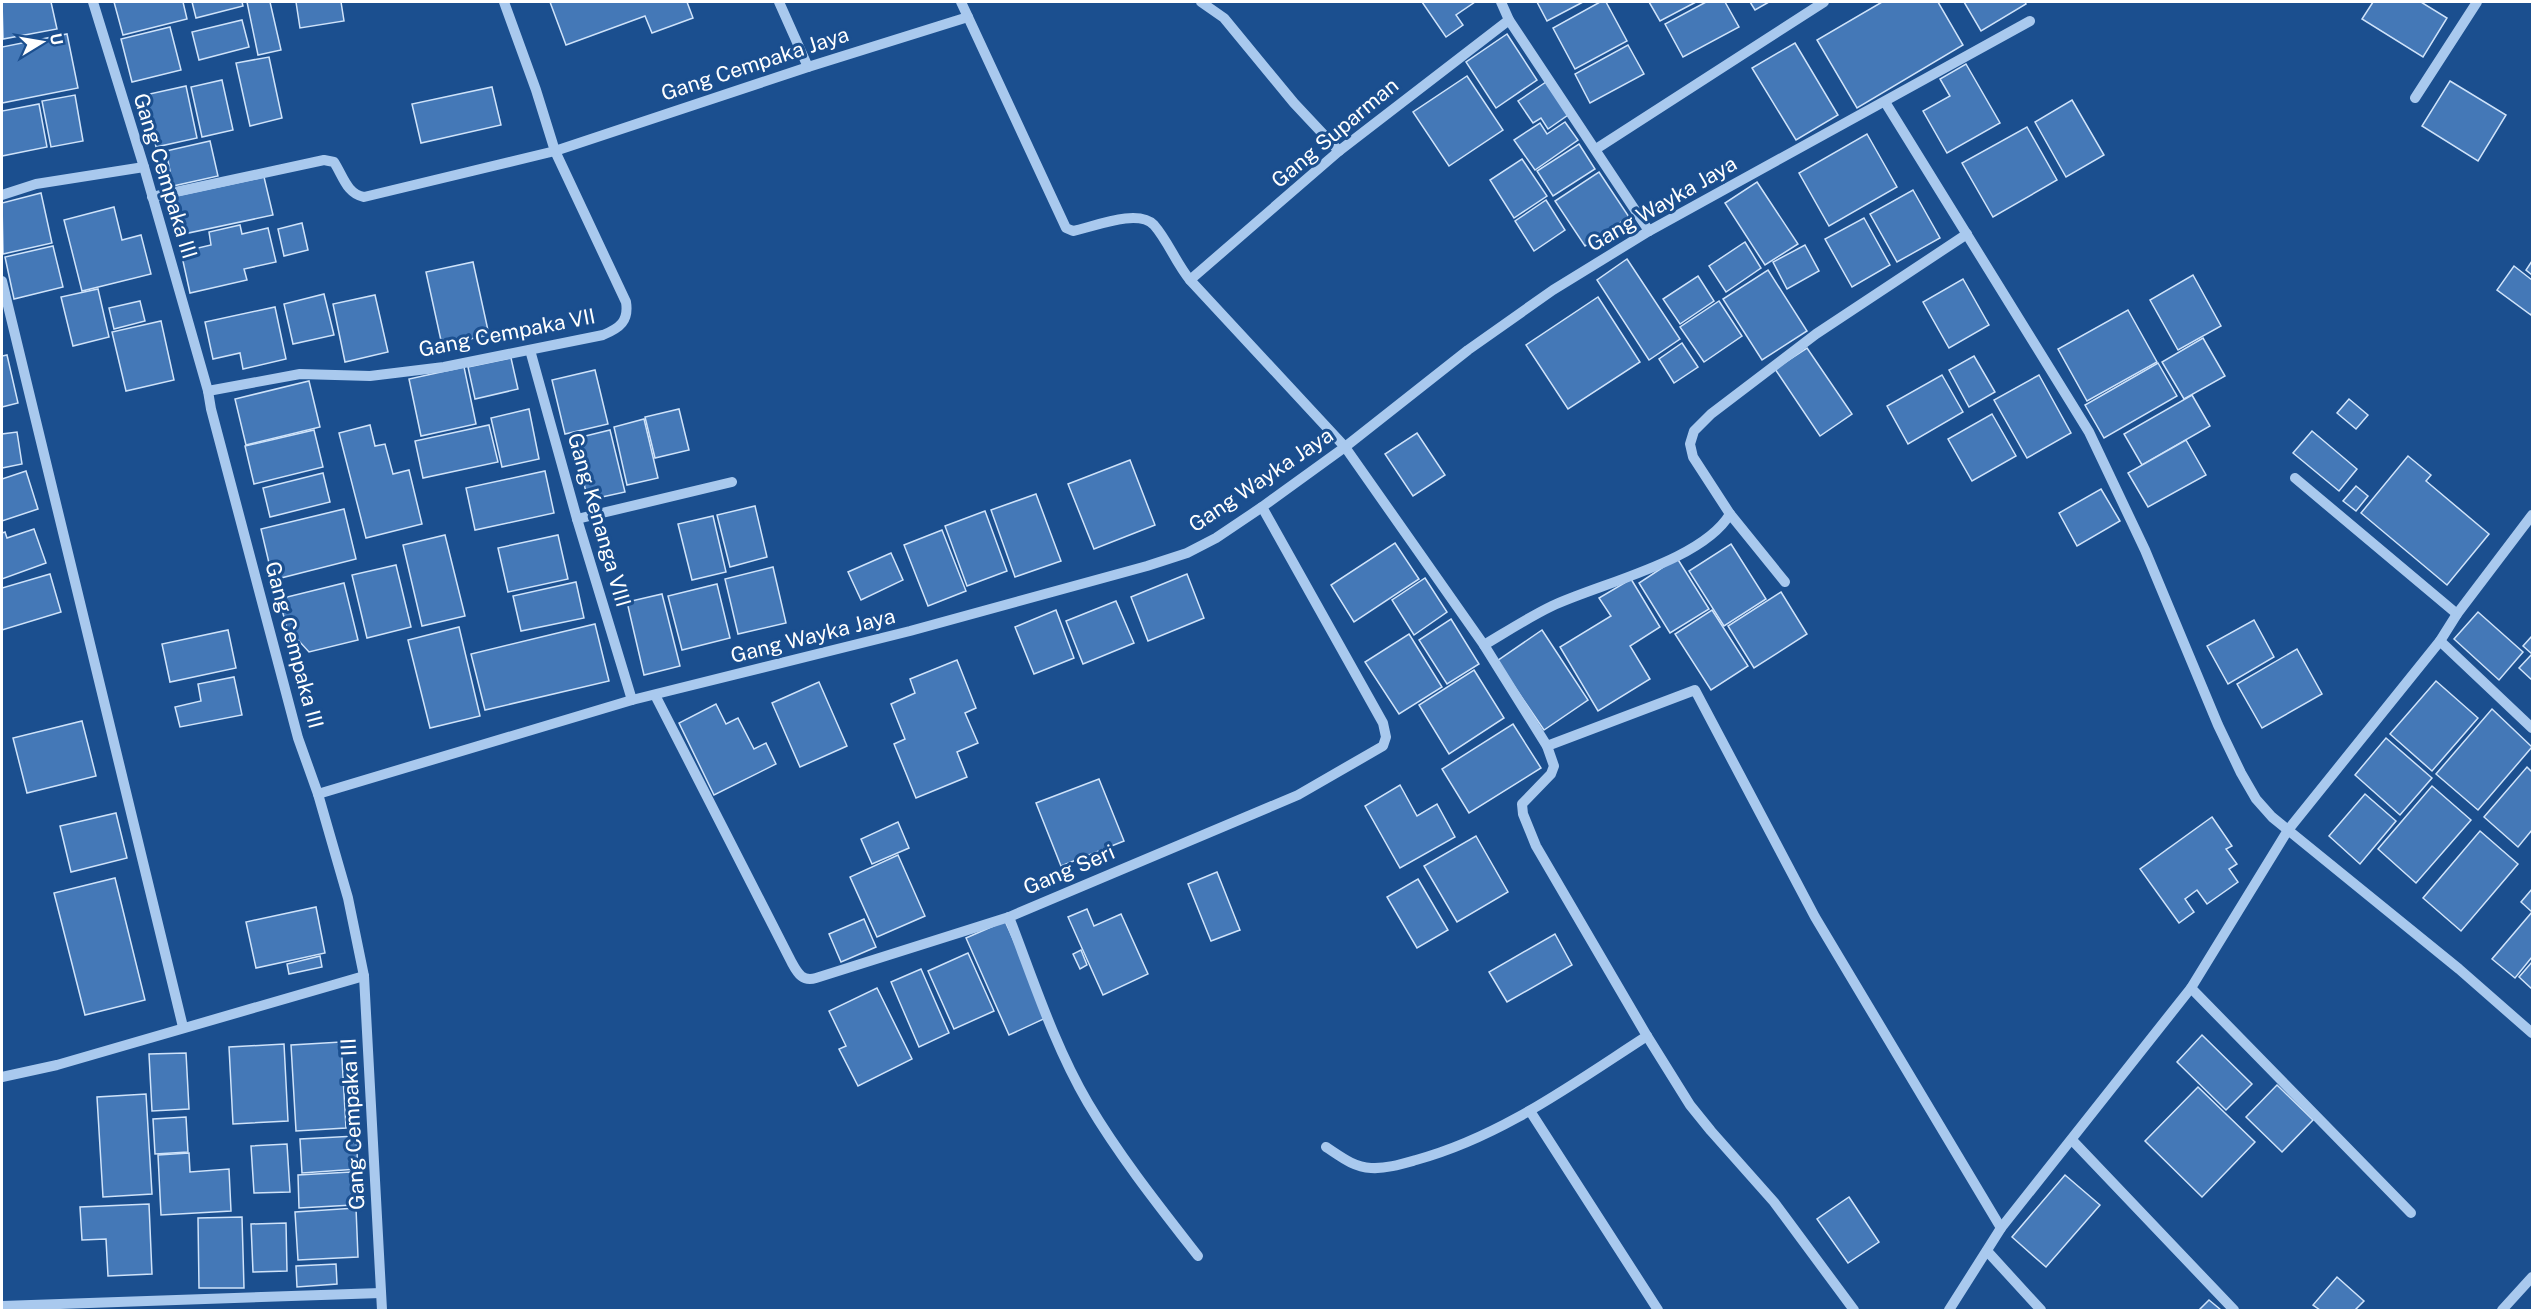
<svg xmlns="http://www.w3.org/2000/svg" width="2534" height="1312" viewBox="0 0 2534 1312" font-family="'Public Sans',sans-serif">
<rect width="100%" height="100%" fill="#1b4f8f"/>
<g fill="#4478b7" stroke="#cfe3fa" stroke-width="1.5">
<polygon points="2,2 51,2 57,29 3,39"/>
<polygon points="114,2 183,2 187,19 123,35"/>
<polygon points="192,2 242,2 243,6 196,18"/>
<polygon points="247,2 270,2 281,50 258,55"/>
<polygon points="296,2 341,2 344,21 300,28"/>
<polygon points="550,2 687,2 693,18 652,33 645,16 566,45"/>
<polygon points="1422,2 1475,2 1456,15 1463,25 1446,37"/>
<polygon points="1537,2 1583,2 1547,21"/>
<polygon points="1600,2 1606,2 1627,41 1575,69 1553,28"/>
<polygon points="1649,2 1696,2 1660,21"/>
<polygon points="1706,2 1725,2 1739,27 1683,57 1665,24"/>
<polygon points="1750,2 1769,2 1755,10"/>
<polygon points="1882,2 1938,2 1963,45 1857,108 1817,40"/>
<polygon points="1964,2 2025,2 2026,4 1981,31"/>
<polygon points="2373,2 2421,2 2447,18 2423,57 2362,19"/>
<polygon points="242,20 249,47 199,60 192,32"/>
<polygon points="170,27 181,70 132,82 121,39"/>
<polygon points="67,34 78,88 2,103 2,47"/>
<polygon points="1507,34 1537,80 1496,108 1466,62"/>
<polygon points="1795,43 1838,115 1796,140 1752,68"/>
<polygon points="1628,45 1644,74 1590,103 1575,74"/>
<polygon points="269,57 282,118 250,126 236,63"/>
<polygon points="1966,64 2000,123 1947,153 1923,111 1950,96 1940,79"/>
<polygon points="1467,76 1503,130 1449,166 1413,112"/>
<polygon points="222,80 233,130 202,137 191,87"/>
<polygon points="2450,81 2506,115 2478,161 2422,126"/>
<polygon points="1546,82 1568,115 1548,129 1541,118 1533,123 1518,101"/>
<polygon points="186,86 197,138 156,147 145,95"/>
<polygon points="492,87 501,125 421,143 412,104"/>
<polygon points="75,95 83,141 51,147 42,101"/>
<polygon points="2072,100 2104,155 2066,177 2035,122"/>
<polygon points="39,104 47,147 2,156 2,111"/>
<polygon points="1565,122 1578,140 1535,170 1514,140 1540,123 1547,134"/>
<polygon points="2027,127 2057,180 1993,217 1962,163"/>
<polygon points="1867,134 1897,187 1829,226 1799,173"/>
<polygon points="210,141 218,176 173,186 166,151"/>
<polygon points="1579,144 1595,169 1553,196 1537,171"/>
<polygon points="1522,159 1547,196 1514,218 1490,180"/>
<polygon points="1599,172 1629,217 1585,246 1555,201"/>
<polygon points="264,177 273,215 179,235 171,197"/>
<polygon points="1757,182 1798,244 1765,265 1725,203"/>
<polygon points="1913,190 1940,238 1897,262 1870,214"/>
<polygon points="41,193 52,243 3,254 2,203"/>
<polygon points="1546,200 1565,230 1534,251 1515,221"/>
<polygon points="114,207 122,240 141,235 151,274 82,291 64,220"/>
<polygon points="1864,218 1890,265 1852,287 1825,239"/>
<polygon points="302,223 308,250 284,256 278,229"/>
<polygon points="240,225 242,234 268,228 276,262 244,269 247,280 190,293 181,252 211,245 209,232"/>
<polygon points="1745,242 1761,268 1726,292 1709,266"/>
<polygon points="1805,245 1819,271 1787,289 1773,262"/>
<polygon points="53,246 63,287 14,299 5,257"/>
<polygon points="1627,259 1680,339 1649,360 1597,280"/>
<polygon points="2532,261 2532,275 2526,270"/>
<polygon points="473,262 489,335 442,345 426,272"/>
<polygon points="2514,266 2532,280 2532,312 2531,315 2497,290"/>
<polygon points="1768,270 1807,331 1762,360 1723,299"/>
<polygon points="2193,275 2221,326 2178,350 2150,300"/>
<polygon points="1698,276 1714,301 1680,324 1663,299"/>
<polygon points="1963,279 1989,325 1949,348 1923,302"/>
<polygon points="98,289 109,337 73,346 61,297"/>
<polygon points="324,294 334,335 293,344 284,304"/>
<polygon points="375,295 388,352 345,362 333,304"/>
<polygon points="1598,297 1640,362 1568,409 1526,345"/>
<polygon points="140,301 145,321 114,329 109,308"/>
<polygon points="1719,301 1742,336 1704,362 1680,327"/>
<polygon points="275,307 286,359 243,369 240,353 213,359 205,322"/>
<polygon points="2128,310 2157,362 2087,401 2058,349"/>
<polygon points="161,321 174,380 126,391 112,332"/>
<polygon points="2203,338 2225,376 2184,399 2162,362"/>
<polygon points="1682,343 1698,367 1674,383 1659,359"/>
<polygon points="1807,348 1852,414 1820,436 1775,369"/>
<polygon points="7,355 18,403 2,407 2,356"/>
<polygon points="1974,356 1995,392 1969,407 1949,370"/>
<polygon points="511,358 518,389 475,399 468,367"/>
<polygon points="2158,363 2177,396 2104,438 2085,405"/>
<polygon points="464,367 476,424 421,436 409,379"/>
<polygon points="595,370 608,424 565,434 552,380"/>
<polygon points="1942,375 1963,412 1908,444 1887,406"/>
<polygon points="2039,375 2071,433 2027,458 1994,400"/>
<polygon points="309,381 320,427 246,445 235,399"/>
<polygon points="2192,395 2210,426 2142,465 2124,434"/>
<polygon points="2349,399 2368,415 2356,429 2337,413"/>
<polygon points="529,409 539,459 502,467 491,418"/>
<polygon points="679,409 689,450 655,458 645,417"/>
<polygon points="1992,414 2016,456 1972,481 1948,439"/>
<polygon points="644,419 658,478 627,485 614,427"/>
<polygon points="370,425 375,446 385,444 393,474 409,470 422,524 366,538 339,433"/>
<polygon points="489,425 498,462 423,478 415,441"/>
<polygon points="314,430 323,467 254,484 245,446"/>
<polygon points="610,430 625,492 588,500 573,439"/>
<polygon points="2312,431 2357,469 2339,491 2293,453"/>
<polygon points="17,432 22,464 2,468 2,434"/>
<polygon points="1417,433 1445,475 1413,496 1385,454"/>
<polygon points="2186,440 2206,475 2148,507 2128,473"/>
<polygon points="2408,456 2431,475 2426,481 2489,534 2447,585 2361,513"/>
<polygon points="1130,460 1155,525 1094,549 1068,484"/>
<polygon points="26,471 38,509 2,521 2,479"/>
<polygon points="545,471 554,513 475,530 466,488"/>
<polygon points="323,473 330,502 270,517 263,488"/>
<polygon points="2356,486 2368,496 2356,511 2343,501"/>
<polygon points="2101,489 2120,521 2077,546 2059,513"/>
<polygon points="1036,494 1061,561 1015,577 991,510"/>
<polygon points="755,506 767,557 730,567 717,515"/>
<polygon points="344,509 356,559 273,580 261,529"/>
<polygon points="985,511 1007,571 967,586 945,526"/>
<polygon points="713,516 726,572 692,580 678,524"/>
<polygon points="34,529 46,563 2,579 2,533 5,532 7,538"/>
<polygon points="942,530 966,591 928,606 904,545"/>
<polygon points="445,535 465,616 422,626 403,545"/>
<polygon points="558,535 568,579 508,592 498,548"/>
<polygon points="1395,543 1419,579 1354,622 1331,585"/>
<polygon points="1731,544 1766,599 1724,626 1689,571"/>
<polygon points="891,553 903,580 861,600 848,572"/>
<polygon points="1677,558 1709,609 1670,633 1639,583"/>
<polygon points="396,565 411,627 367,638 352,575"/>
<polygon points="773,567 786,623 738,634 725,579"/>
<polygon points="50,574 61,612 2,630 2,588"/>
<polygon points="1187,574 1204,618 1148,641 1131,597"/>
<polygon points="1425,578 1447,612 1414,635 1392,600"/>
<polygon points="1631,579 1660,627 1630,646 1650,679 1598,711 1560,647 1611,616 1599,598"/>
<polygon points="576,582 584,618 521,631 513,596"/>
<polygon points="344,583 358,640 309,652 287,628 279,599"/>
<polygon points="717,584 730,638 682,650 668,596"/>
<polygon points="1781,592 1807,634 1754,668 1728,626"/>
<polygon points="662,594 680,666 644,675 627,602"/>
<polygon points="1116,601 1134,643 1083,664 1066,621"/>
<polygon points="1056,610 1074,658 1034,674 1015,627"/>
<polygon points="1712,610 1748,666 1711,690 1675,634"/>
<polygon points="2478,612 2523,652 2499,680 2454,639"/>
<polygon points="1451,619 1479,664 1447,684 1419,640"/>
<polygon points="2254,620 2274,657 2228,684 2207,646"/>
<polygon points="595,624 609,681 485,710 471,654"/>
<polygon points="459,627 480,716 430,728 408,640"/>
<polygon points="228,630 236,668 170,682 162,644"/>
<polygon points="1542,630 1588,700 1544,730 1497,661"/>
<polygon points="1409,634 1442,687 1399,714 1365,662"/>
<polygon points="2532,636 2532,680 2519,668 2532,654 2523,646"/>
<polygon points="2297,649 2322,694 2262,728 2237,684"/>
<polygon points="957,660 976,708 965,713 978,743 957,752 967,777 916,798 894,744 905,739 891,704 915,693 910,679"/>
<polygon points="1474,670 1504,718 1449,754 1419,705"/>
<polygon points="234,677 242,715 180,727 175,707 201,701 198,684"/>
<polygon points="2436,681 2478,718 2432,771 2390,734"/>
<polygon points="819,682 847,746 800,767 772,703"/>
<polygon points="716,704 726,724 738,718 754,749 766,743 776,764 714,795 679,723"/>
<polygon points="2492,709 2532,747 2478,810 2436,774"/>
<polygon points="82,721 96,776 27,793 13,738"/>
<polygon points="1513,724 1541,768 1469,813 1442,769"/>
<polygon points="2386,738 2432,778 2400,815 2355,775"/>
<polygon points="2527,767 2532,772 2532,830 2518,847 2484,817"/>
<polygon points="1099,779 1124,841 1061,866 1036,803"/>
<polygon points="1400,785 1417,816 1437,804 1455,837 1400,868 1365,806"/>
<polygon points="2432,786 2471,820 2416,883 2378,849"/>
<polygon points="2365,794 2396,821 2360,864 2329,836"/>
<polygon points="116,813 127,858 71,872 60,826"/>
<polygon points="2212,817 2232,846 2226,849 2237,864 2229,869 2238,882 2207,904 2197,890 2185,899 2194,912 2179,923 2140,869"/>
<polygon points="898,822 909,848 872,864 861,839"/>
<polygon points="2480,831 2518,864 2461,931 2423,898"/>
<polygon points="1476,836 1508,892 1457,922 1424,866"/>
<polygon points="898,855 925,916 877,937 850,877"/>
<polygon points="1217,872 1240,930 1211,941 1188,884"/>
<polygon points="115,878 145,1000 85,1015 54,893"/>
<polygon points="1418,879 1448,930 1417,948 1387,897"/>
<polygon points="2532,889 2532,957 2515,978 2492,959 2532,912 2521,902"/>
<polygon points="316,907 325,953 256,968 246,922"/>
<polygon points="1087,909 1094,926 1121,914 1148,974 1103,995 1068,917"/>
<polygon points="864,919 876,947 841,962 829,934"/>
<polygon points="1005,921 1048,1017 1009,1035 966,938"/>
<polygon points="1555,934 1572,965 1507,1002 1489,972"/>
<polygon points="1081,950 1087,965 1080,969 1073,954"/>
<polygon points="968,953 994,1011 954,1029 928,971"/>
<polygon points="320,956 322,967 289,974 287,964"/>
<polygon points="2532,962 2532,989 2519,977"/>
<polygon points="921,969 949,1033 919,1047 891,982"/>
<polygon points="877,988 912,1059 858,1086 839,1049 846,1046 829,1011"/>
<polygon points="2202,1035 2252,1084 2226,1110 2177,1062"/>
<polygon points="341,1042 346,1128 296,1131 291,1045"/>
<polygon points="284,1044 288,1121 233,1124 229,1047"/>
<polygon points="186,1053 189,1109 152,1111 149,1054"/>
<polygon points="2277,1085 2313,1120 2282,1152 2246,1117"/>
<polygon points="2198,1087 2255,1142 2202,1197 2145,1141"/>
<polygon points="146,1094 152,1194 103,1197 97,1097"/>
<polygon points="186,1117 188,1152 155,1154 153,1119"/>
<polygon points="356,1136 358,1169 302,1173 300,1139"/>
<polygon points="287,1144 290,1192 254,1193 251,1146"/>
<polygon points="189,1153 190,1172 229,1169 231,1211 161,1215 158,1155"/>
<polygon points="351,1172 353,1205 299,1208 298,1175"/>
<polygon points="2065,1175 2100,1205 2046,1267 2012,1237"/>
<polygon points="1849,1197 1879,1242 1848,1263 1817,1219"/>
<polygon points="149,1204 152,1274 108,1276 106,1239 82,1240 80,1207"/>
<polygon points="356,1208 358,1257 298,1260 295,1212"/>
<polygon points="242,1217 244,1288 199,1288 198,1218"/>
<polygon points="286,1223 287,1271 253,1272 251,1224"/>
<polygon points="336,1264 337,1284 297,1287 296,1266"/>
<polygon points="2337,1277 2364,1301 2355,1310 2320,1310 2313,1305"/>
<polygon points="2209,1300 2221,1310 2199,1310"/>
</g>
<g fill="none" stroke-linecap="round" stroke-linejoin="round">
<g stroke="#a9c9ee" stroke-width="10">
<polyline points="93,2 144,167 208,391 211,409 298,738 318,794 348,898 364,976 382,1310"/>
<polyline points="779,2 808,67"/>
<path d="M961 2 1066 228 1073 231C1093 227 1138 208 1154 225 1168 241 1176 263 1190 280L1345 447 1484 645 1547 746 1554 766 1551 774 1522 804 1523 814 1536 846 1647 1036 1690 1105 1711 1131 1774 1202 1854 1310"/>
<polyline points="1201,2 1224,18 1294,103 1339,151"/>
<polyline points="1501,2 1509,20 1649,231"/>
<polyline points="2415,98 2477,2"/>
<polyline points="1885,102 2089,432 2145,550 2218,725 2241,773 2256,799 2272,817 2459,969 2532,1033"/>
<polyline points="1596,149 1824,2"/>
<polyline points="2,195 36,184 144,167"/>
<path d="M152 197 324 160 334 162C343 176 347 194 364 197L555 151 808 67 968 17"/>
<polyline points="1190,280 1339,151 1509,20"/>
<polyline points="2,281 183,1027"/>
<polyline points="530,350 577,519 632,700"/>
<path d="M208 391 300 374 370 376 444 367 603 335C620 328 629 321 626 302L555 151 536 90 504 2"/>
<polyline points="2295,478 2457,614"/>
<polyline points="1730,514 1785,582"/>
<polyline points="577,519 732,482"/>
<polyline points="2440,641 2532,728"/>
<path d="M1484 645C1506 632 1529 617 1552 606 1601 583 1702 561 1730 514L1693 457 1690 444 1694 431 1711 414 1816 334 1967 234"/>
<path d="M655 695 792 963C798 974 803 982 816 978L1009 917 1298 795 1383 746 1386 737 1383 723 1262 507"/>
<polyline points="1547,746 1695,690 1815,917 2001,1228"/>
<polyline points="318,794 632,700 910,631 1147,566 1187,553 1216,538 1262,507 1345,447 1468,350 1553,290 1649,231 2030,21"/>
<path d="M1009 917C1033 979 1054 1045 1088 1103 1120 1157 1159 1206 1198 1256"/>
<polyline points="2191,988 2411,1213"/>
<polyline points="2,1077 57,1065 364,976"/>
<polyline points="1530,1111 1658,1310"/>
<polyline points="2072,1140 2234,1310"/>
<path d="M1326 1147C1340 1156 1353 1167 1371 1168 1386 1169 1402 1164 1416 1160 1501 1137 1574 1083 1647 1036"/>
<polyline points="1987,1251 2041,1310"/>
<polyline points="2,1306 381,1293"/>
<polyline points="1949,1310 2001,1228 2191,988 2288,830 2440,641 2457,614 2532,515"/>
<polyline points="2502,1310 2532,1277"/>
</g>
</g>
<g text-anchor="middle" stroke-width="6" stroke-linejoin="round" paint-order="stroke">
<g font-size="21" fill="#fff" stroke="#1b4f8f">
<text transform="translate(755 64) rotate(-18)" y="7">Gang Cempaka Jaya</text>
<text transform="translate(1335 133) rotate(-40)" y="7">Gang Suparman</text>
<text transform="translate(165 176) rotate(73)" y="7">Gang Cempaka III</text>
<text transform="translate(1662 204) rotate(-30)" y="7">Gang Wayka Jaya</text>
<text transform="translate(507 333) rotate(-11)" y="7">Gang Cempaka VII</text>
<text transform="translate(1261 480) rotate(-34)" y="7">Gang Wayka Jaya</text>
<text transform="translate(599 520) rotate(74)" y="7">Gang Kenanga VIII</text>
<text transform="translate(813 636) rotate(-14)" y="7">Gang Wayka Jaya</text>
<text transform="translate(294 645) rotate(75)" y="7">Gang Cempaka III</text>
<text transform="translate(1069 870) rotate(-23)" y="7">Gang Seri</text>
<text transform="translate(353 1124) rotate(-93)" y="7">Gang Cempaka III</text>
</g>
</g>
<rect width="2534" height="1312" fill="none" stroke="#ffffff" stroke-width="6"/>
<g transform="translate(42 42) rotate(79)" stroke="#1b4f8f" stroke-width="4.5" paint-order="stroke">
<path d="M0-4.5L10 22L0 15L-10 22Z" fill="#ffffff"/>
<text y="-9" font-size="16" font-weight="bold" text-anchor="middle" fill="#ffffff">U</text>
</g>
</svg>
